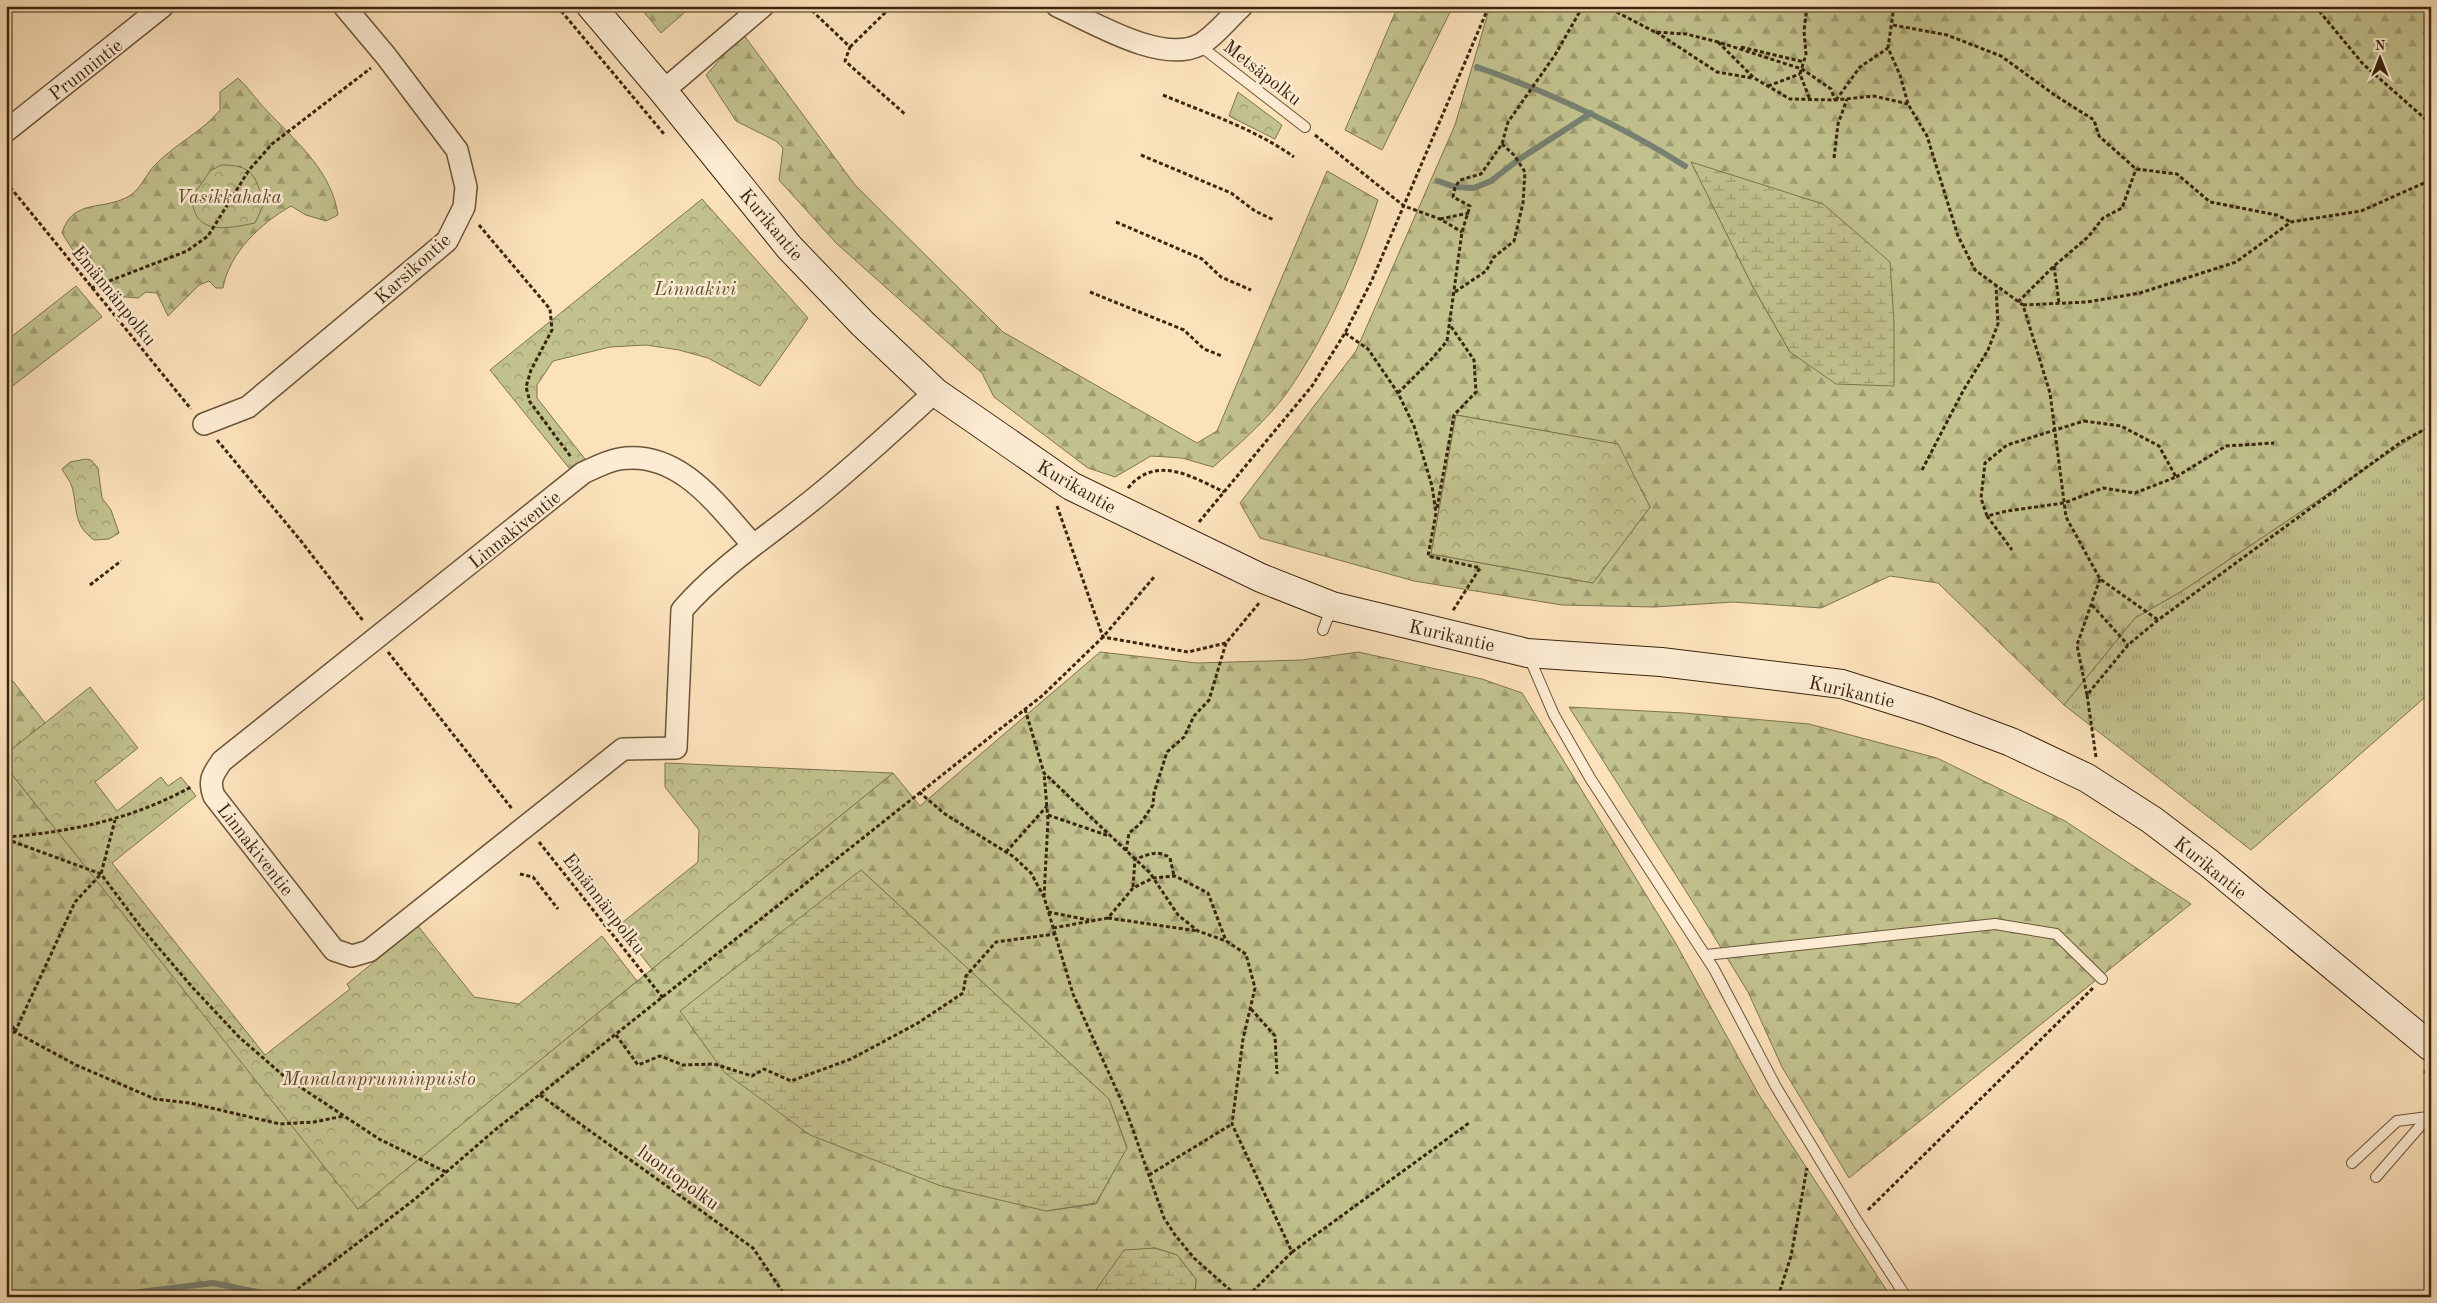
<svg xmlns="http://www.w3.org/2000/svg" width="2437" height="1303" viewBox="0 0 2437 1303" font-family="'Old Standard TT',serif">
<defs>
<pattern id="grass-tufts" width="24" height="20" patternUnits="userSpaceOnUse" patternTransform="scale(1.25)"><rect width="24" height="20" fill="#c2c28e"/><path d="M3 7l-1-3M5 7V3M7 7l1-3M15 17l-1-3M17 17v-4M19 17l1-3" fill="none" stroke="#9f9d72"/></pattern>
<pattern id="forest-firs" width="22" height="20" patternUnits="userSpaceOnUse" patternTransform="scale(1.25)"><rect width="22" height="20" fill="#c2c28e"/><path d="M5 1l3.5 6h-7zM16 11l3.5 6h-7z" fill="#9f9d72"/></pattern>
<pattern id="wetland-marsh" width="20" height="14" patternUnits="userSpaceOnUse" patternTransform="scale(1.25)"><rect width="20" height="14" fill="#c2c28e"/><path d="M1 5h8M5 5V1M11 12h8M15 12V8" fill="none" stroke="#9f9d72"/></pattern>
<pattern id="park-crowns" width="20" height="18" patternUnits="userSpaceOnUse" patternTransform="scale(1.25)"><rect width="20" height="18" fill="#c2c28e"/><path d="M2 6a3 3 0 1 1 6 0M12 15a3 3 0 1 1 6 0" fill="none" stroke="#9f9d72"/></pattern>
</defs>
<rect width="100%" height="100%" fill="#fce2bb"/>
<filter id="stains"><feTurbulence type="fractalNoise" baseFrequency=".004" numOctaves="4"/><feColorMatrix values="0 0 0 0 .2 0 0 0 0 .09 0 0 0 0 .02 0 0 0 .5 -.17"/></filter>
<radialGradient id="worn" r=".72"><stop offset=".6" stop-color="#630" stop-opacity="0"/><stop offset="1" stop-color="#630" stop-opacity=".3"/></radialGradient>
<polygon fill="url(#grass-tufts)" stroke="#7e744e" points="2431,425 2431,692 2251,850 2064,705 2135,618 2182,591"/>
<g fill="url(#forest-firs)" stroke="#7e744e" fill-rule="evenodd">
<polygon points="639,6 692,6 661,33"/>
<polygon points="1398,6 1453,6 1382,150 1345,130"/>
<path d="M1490 6H2431V425L2182 591 2135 618 2064 705 1938 583 1890 576 1821 608 1733 602 1654 607 1562 605 1414 581 1260 538 1240 503 1356 351 1455 125ZM1692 163 1894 323 1790 352 1753 287ZM1456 415 1617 444 1650 507 1593 583 1431 554Z"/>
<path d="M743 34 855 185 1003 332 1197 443 1217 431 1327 171 1378 200C1355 270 1328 334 1286 394 1268 419 1236 447 1213 467L1182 458 1151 456 1115 477 1088 468 994 397 982 373 836 243 779 180 783 148 776 141 736 121 706 75Z"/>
<path d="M238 78C250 89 259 104 271 115 300 145 332 173 338 215L326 221 306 215 291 206C261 223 229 253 223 288H216L209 281 199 285 168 316 157 293 146 292 138 298 114 296 81 263 62 233C73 197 104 212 131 195 142 187 146 174 155 165 175 144 202 132 220 110V92Z"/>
<polygon points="76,286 102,317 6,391 6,341"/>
<path d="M1100 652 1197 663 1302 660 1358 652 1482 679 1522 693 1675 942 1759 1095 1891 1297H1195L1196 1279 1177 1255 1155 1248 1124 1251 1091 1297H6V767L358 1208 893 773 920 806ZM861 870 1109 1099 1127 1147 1096 1204 1046 1211Z"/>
<polygon points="6,672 45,723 6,754"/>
<polygon points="1569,707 1684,713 1809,724 1937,758 2065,821 2191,904 1849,1178 1782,1067 1748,992 1696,907"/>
</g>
<g fill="url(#wetland-marsh)" stroke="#7e744e">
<polygon points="1691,162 1823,204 1890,262 1894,323 1894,386 1836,384 1790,352 1753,287"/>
<polygon points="861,870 1109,1099 1127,1148 1096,1203 1046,1211 941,1186 810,1135 724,1072 680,1011"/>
<polygon points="1155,1248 1177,1255 1196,1279 1195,1297 1091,1297 1124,1250"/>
</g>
<g fill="url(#park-crowns)" stroke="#7e744e">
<polygon points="1238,92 1282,125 1275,139 1229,116"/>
<path d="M221 165C253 165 255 175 264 204L255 223C239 226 210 234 198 218 194 213 193 205 191 199L210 171Z"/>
<polygon points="702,199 808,318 760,386 708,358 679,350 646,345 610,347 553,361 537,385 537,398 585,459 569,468 490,370"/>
<polygon points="1456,415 1618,444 1650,507 1593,583 1431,554"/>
<path d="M86 459 91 460 98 468 102 498 111 510 119 533 109 539 94 540C72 524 78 508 72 487 70 480 65 475 62 469L70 462Z"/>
<polygon points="90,687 138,748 95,782 117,811 161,777 168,786 181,777 196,796 112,863 265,1055 350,989 347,984 418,926 474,997 519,1004 602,936 637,981 358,1209 6,767 6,754"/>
<polygon points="665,763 893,773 652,969 618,926 698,862 699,830 665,787"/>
</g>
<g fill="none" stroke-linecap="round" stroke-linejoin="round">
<g stroke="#778171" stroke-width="6">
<path d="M1477 67C1551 93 1619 124 1685 166"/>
<polyline points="1438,181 1455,187 1474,188 1491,181 1518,160 1591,113"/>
<polyline points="100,1297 213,1283 267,1294"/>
</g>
<g stroke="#6a5538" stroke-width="12">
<g id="lane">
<polyline points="1199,45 1305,127"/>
<polyline points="1323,630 1332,607"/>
<polyline points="1529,657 1554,715 1590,778 1714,969 1776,1087 1857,1221 1906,1297"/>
<polyline points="1706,955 1995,924 2056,934 2102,979"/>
<polyline points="2352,1163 2397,1121 2428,1117 2431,1114"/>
<polyline points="2376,1177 2428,1117 2429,1119"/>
</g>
</g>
<g stroke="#6a5538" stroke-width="24">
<g id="street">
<path d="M1057 6C1093 22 1161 64 1199 45 1213 38 1230 17 1242 6"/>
<polyline points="663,91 763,6"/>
<polyline points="6,131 163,6"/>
<polyline points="204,424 248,407 447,241 464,207 466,187 457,150 386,56 344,6"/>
<path d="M753 545C718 506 679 449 619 459 607 461 594 468 583 473L222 761C213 774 208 780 214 796L334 950 352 956 369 951 623 749 676 748 682 610C720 566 771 534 815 498 857 464 896 428 935 392"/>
</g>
</g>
<g stroke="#3a260d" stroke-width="30">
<polyline id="secondary" points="591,6 663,91 789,247 863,324 935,392 1071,486 1261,578 1332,606 1527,653 1661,662 1842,684 1928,711 2011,742 2087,778 2152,820 2210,864 2431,1047"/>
</g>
<g stroke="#3a260d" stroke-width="3" stroke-dasharray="4 2.5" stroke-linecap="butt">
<polyline points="557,6 664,134"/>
<polyline points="807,6 850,47 845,61 906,115"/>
<polyline points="1605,6 1655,32 1686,34 1718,42 1802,69 1831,89 1835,100"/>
<polyline points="1807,6 1804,31 1806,54 1800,74 1810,100"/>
<polyline points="1894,6 1888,48 1900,75 1908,104 1927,136 1958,236 1975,270 2023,305 2050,393 2066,517 2100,579 2158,620"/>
<polyline points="2315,6 2363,64 2431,124"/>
<polyline points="1893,25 1947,35 2001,56 2056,96 2094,120 2099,136 2136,169 2177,174 2210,202 2277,215 2291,222"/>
<polyline points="1656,32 1717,72 1752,78"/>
<polyline points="1718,42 1754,78 1790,99 1835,100 1874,96 1908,104"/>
<polyline points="850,47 892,6"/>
<polyline points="1741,47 1804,62"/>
<polyline points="1768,86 1800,74"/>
<path d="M1163 95C1208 114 1255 129 1294 157"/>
<polyline points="1836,100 1860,67 1888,48"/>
<polyline points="1315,135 1404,206 1440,219 1462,232"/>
<polyline points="1141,155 1231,193 1255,211 1274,220"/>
<polyline points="1834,158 1838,124 1847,99"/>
<polyline points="6,182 191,409"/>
<polyline points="1440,219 1469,213"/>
<polyline points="1116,222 1202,259 1221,277 1251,290"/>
<polyline points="479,225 550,309 552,330 531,370 526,387 530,402 571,457"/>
<polyline points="2054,266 2059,303"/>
<polyline points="91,288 187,251 208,236 249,170 272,144 371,68"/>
<polyline points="1090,292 1184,330 1204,349 1222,356"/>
<polyline points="1455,292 1486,271 1494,257 1514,241 1523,203 1525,172 1514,155 1502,144"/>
<polyline points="2018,302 2054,266 2088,237 2103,218 2122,208 2136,169"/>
<polyline points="2023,305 2087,302 2140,293 2236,262 2291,222 2361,211 2431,180"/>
<polyline points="1345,333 1368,349 1398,393 1414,426 1432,486 1436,513 1428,556 1480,568 1452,612"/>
<polyline points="1398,393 1430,361 1447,341 1462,232 1470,206 1453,197 1455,187 1460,180 1481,174 1502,144 1508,122 1555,55 1583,6"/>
<polygon points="2084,421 2121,426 2159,446 2176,477 2135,493 2103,488 2064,503 2007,511 1987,516 1981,498 1985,463 2007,445"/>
<polyline points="217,440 301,541 364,622"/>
<polyline points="1922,470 1963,391 1988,350 1998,324 1996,286"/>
<polyline points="2176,477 2226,446 2274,443"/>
<path d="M1128 488C1156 454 1193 477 1224 492"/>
<polyline points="1057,506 1103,637 1188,652 1226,643 1260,602"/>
<polyline points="1437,508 1454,415 1476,392 1474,360 1450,325"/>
<polyline points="1987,516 2012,550"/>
<polyline points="1199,522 1312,386 1345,333 1372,280 1489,6"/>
<polyline points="90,585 121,561"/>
<polyline points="2092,605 2128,645"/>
<polyline points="388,652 513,810"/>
<polyline points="2087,695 2077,645 2100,579"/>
<polyline points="1025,709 1044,773 1150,873 1178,915 1198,931 1226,941 1246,954 1255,988 1243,1039 1232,1124 1292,1252 1247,1297"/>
<polyline points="2096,757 2087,695 2128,645 2158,620 2401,442 2431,426"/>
<polyline points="919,792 945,814 1014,857 1031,873 1044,897 1073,994 1127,1113 1164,1218 1175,1235 1194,1258 1238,1297"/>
<polyline points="1048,815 1109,836"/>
<path d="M6 837C71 832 133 819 191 787"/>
<polyline points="6,839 101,874 140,926 193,988 239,1037 285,1077 379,1139 446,1172"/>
<polyline points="539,842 663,998"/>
<polyline points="1126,851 1129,833 1140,824 1153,805 1154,793 1167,752 1184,737 1194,716 1209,700 1226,643"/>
<polyline points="1006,852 1047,806"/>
<polyline points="520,874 533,877 558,909"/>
<path d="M1133 887 1135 859C1148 855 1158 849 1170 858L1174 876"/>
<polyline points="1044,897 1048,820 1044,773"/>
<polyline points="1048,912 1089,920"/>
<polyline points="1108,918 1198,931"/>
<polyline points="1053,928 1108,918 1133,888 1153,878 1175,876 1208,893 1226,941"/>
<polyline points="1251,1009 1275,1036 1277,1074"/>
<polyline points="6,1015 15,1031"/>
<polyline points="15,1032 75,902 101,874 115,820"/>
<polyline points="6,1033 15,1032 76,1065 155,1099 190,1103 280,1124 314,1122 344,1116"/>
<polyline points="616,1035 638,1065 660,1056 683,1065 714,1064 752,1076 764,1069 791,1081 851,1059 918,1023 963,993 966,976 996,942 1055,934"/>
<polyline points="2424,1071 2431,1076"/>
<polyline points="540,1095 753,1248 786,1297"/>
<polyline points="1149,1175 1232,1124"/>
<polyline points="1868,1210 2093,988"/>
<polyline points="1292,1252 1469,1123"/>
<polyline points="287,1297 415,1199 495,1130 1043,695 1103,637 1154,577"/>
<polyline points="1778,1297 1791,1256 1807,1168"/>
</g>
<use href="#lane" stroke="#fdecd3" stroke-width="10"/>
<use href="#street" stroke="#fdecd3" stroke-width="21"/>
<use href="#secondary" stroke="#fdecd3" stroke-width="28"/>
</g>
<g text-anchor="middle" stroke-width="5" stroke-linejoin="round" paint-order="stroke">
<g font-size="19" fill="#3a260d" stroke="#fdecd3">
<text transform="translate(85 69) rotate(-38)" y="7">Prunnintie</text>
<text transform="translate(1263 72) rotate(38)" y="7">Metsäpolku</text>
<text transform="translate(772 224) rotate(50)" y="7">Kurikantie</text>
<text transform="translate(412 268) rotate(-42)" y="7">Karsikontie</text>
<text transform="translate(115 295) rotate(51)" y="7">Emännänpolku</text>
<text transform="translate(1077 486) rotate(30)" y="7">Kurikantie</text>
<text transform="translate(514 529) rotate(-39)" y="7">Linnakiventie</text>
<text transform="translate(1452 635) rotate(13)" y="7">Kurikantie</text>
<text transform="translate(1852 691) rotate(13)" y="7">Kurikantie</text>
<text transform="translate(256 849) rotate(52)" y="7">Linnakiventie</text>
<text transform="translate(2211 867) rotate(39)" y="7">Kurikantie</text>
<text transform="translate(605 903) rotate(52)" y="7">Emännänpolku</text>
<text transform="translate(679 1177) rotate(36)" y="7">luontopolku</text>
</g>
<g font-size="19" font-style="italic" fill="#5c4d2d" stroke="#fdecd3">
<text x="229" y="203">Vasikkahaka</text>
<text x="695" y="295">Linnakivi</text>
<text x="379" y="1085">Manalanprunninpuisto</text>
</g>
</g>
<rect width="2437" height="1303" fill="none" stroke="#fce2bb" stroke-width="25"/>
<rect x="8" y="8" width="2422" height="1288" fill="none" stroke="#3a260d" stroke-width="2.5"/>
<rect x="12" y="12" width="2412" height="1278" fill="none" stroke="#3a260d"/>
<g transform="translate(2380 58)" stroke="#fdecd3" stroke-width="4" paint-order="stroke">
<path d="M0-4L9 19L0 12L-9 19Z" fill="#3a260d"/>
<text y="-8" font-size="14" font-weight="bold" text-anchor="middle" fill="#3a260d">N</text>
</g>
<rect width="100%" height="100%" filter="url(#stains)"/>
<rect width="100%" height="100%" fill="url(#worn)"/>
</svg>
